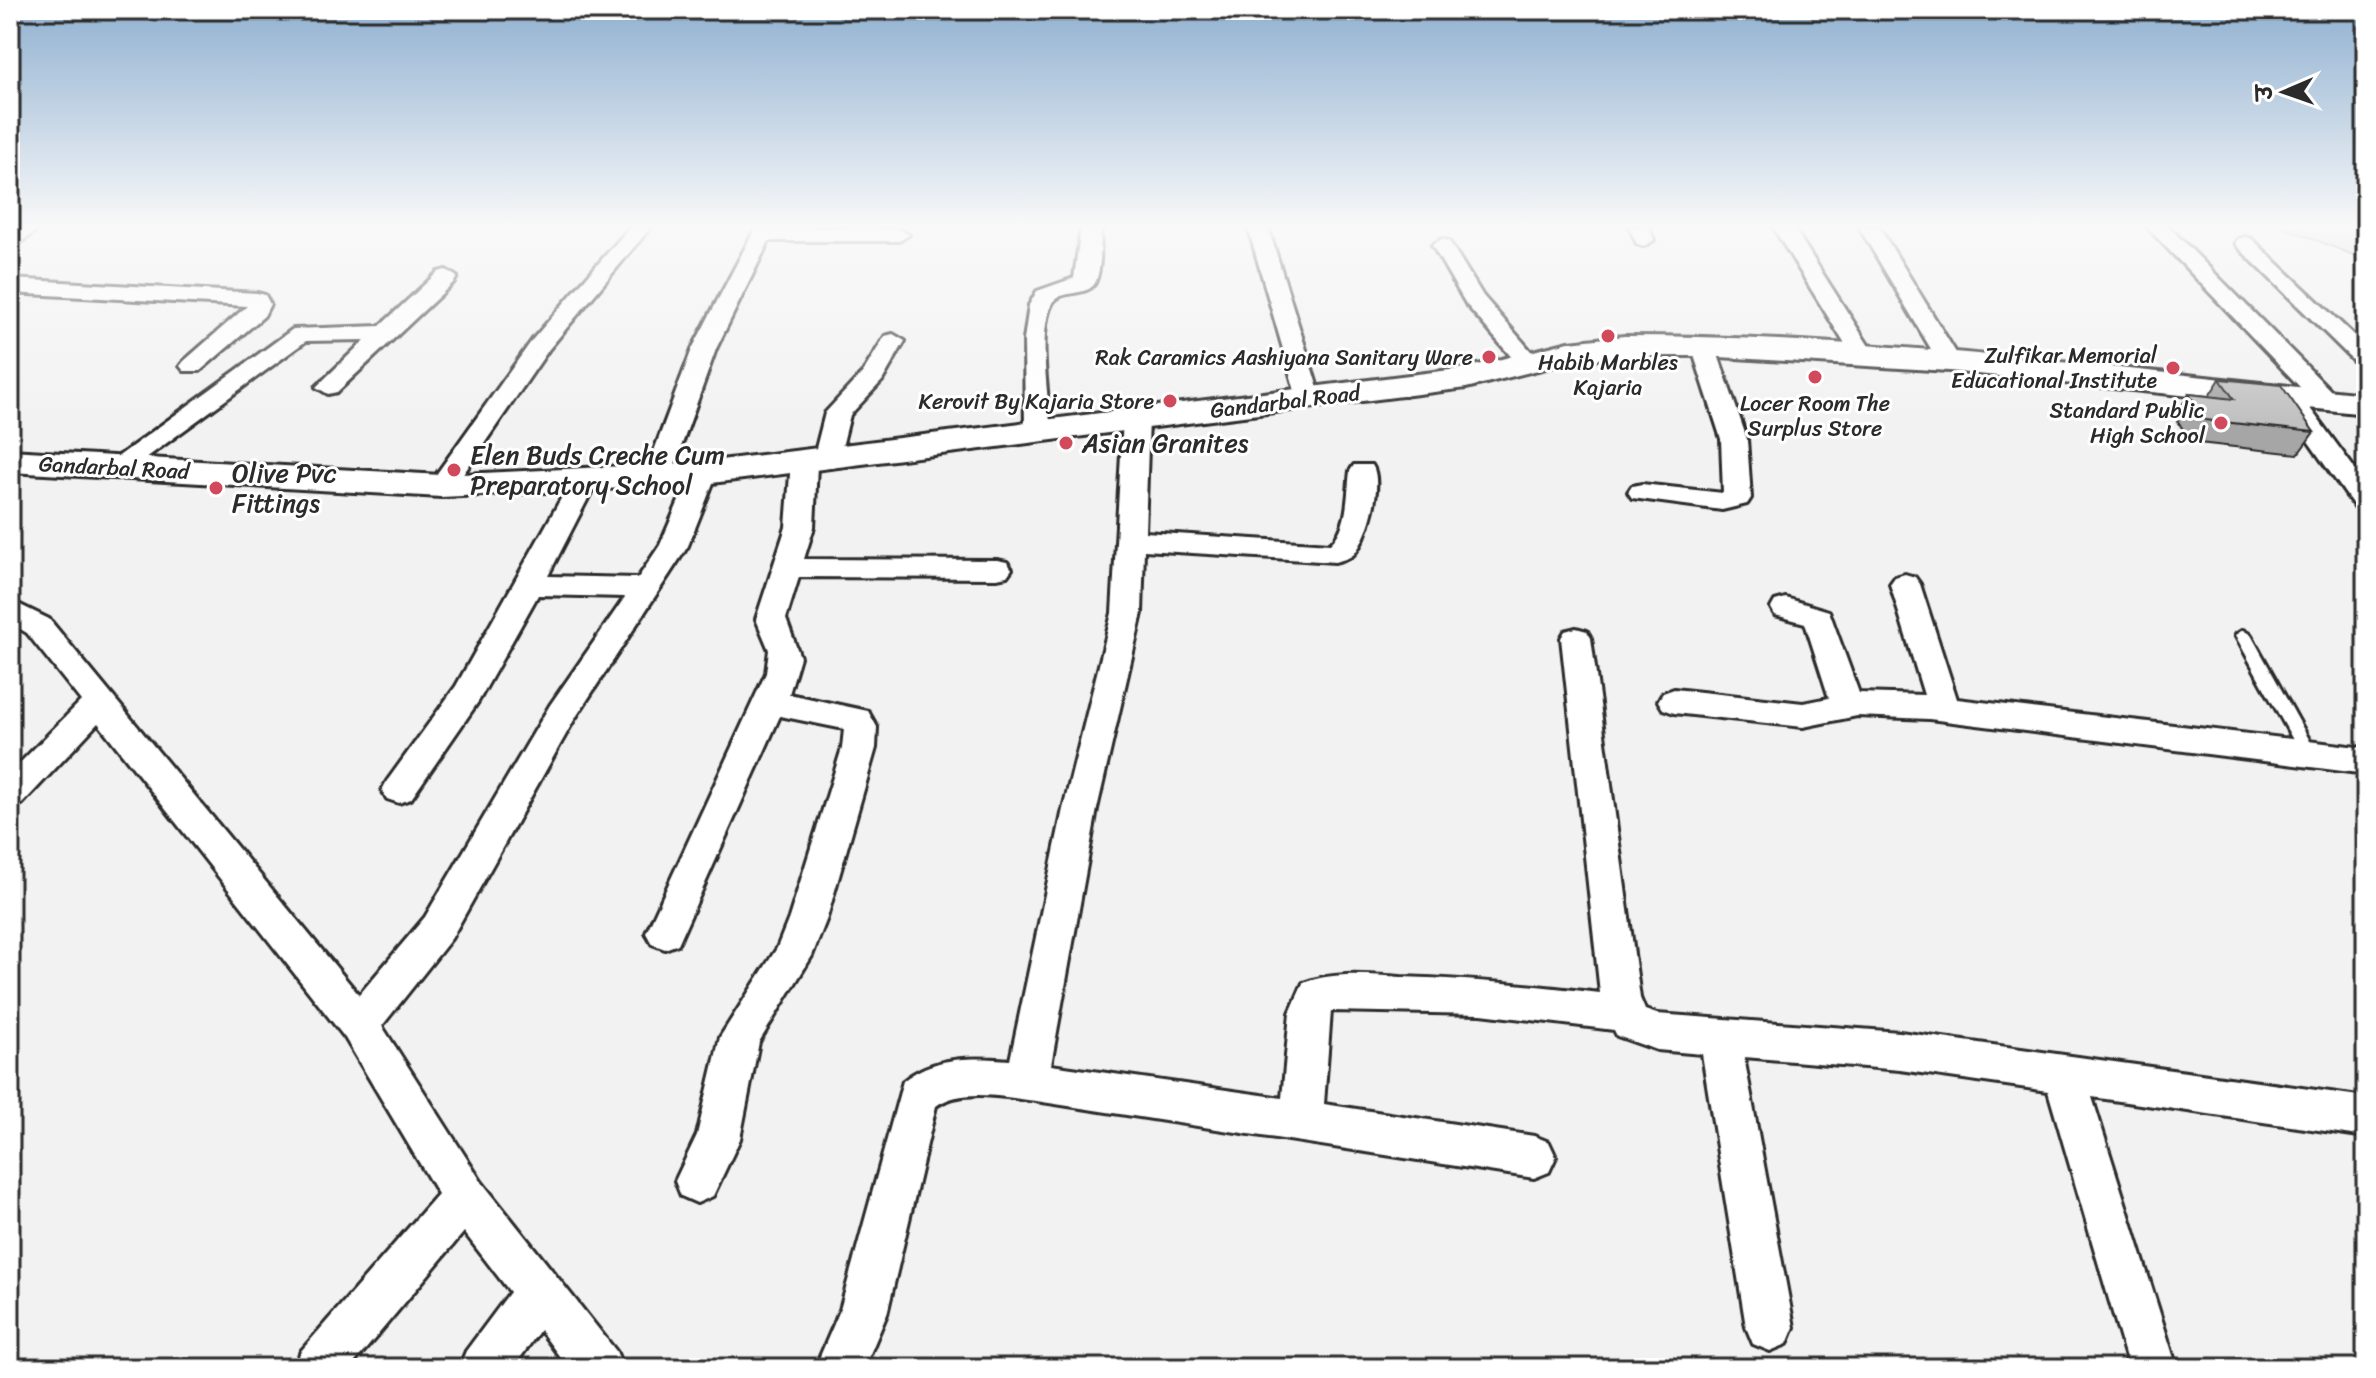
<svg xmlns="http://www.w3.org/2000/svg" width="2376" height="1378" viewBox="0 0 2376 1378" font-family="Sriracha,'Playpen Sans Deva',sans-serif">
<rect width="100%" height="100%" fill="#f2f2f2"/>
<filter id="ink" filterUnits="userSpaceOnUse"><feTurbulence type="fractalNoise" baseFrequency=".0125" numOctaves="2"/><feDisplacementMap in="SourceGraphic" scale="16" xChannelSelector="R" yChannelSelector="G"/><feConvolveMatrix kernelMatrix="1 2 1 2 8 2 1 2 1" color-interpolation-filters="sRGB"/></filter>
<g filter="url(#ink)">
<polygon fill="#d5d5d5" stroke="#808080" stroke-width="2" points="2283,227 2366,227 2366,260"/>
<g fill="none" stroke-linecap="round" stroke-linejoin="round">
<g stroke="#2b2b2b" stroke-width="6">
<polygon id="lane" points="2243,630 2251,635 2315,750 2317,754 2315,758 2303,758 2235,635"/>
</g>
<g stroke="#2b2b2b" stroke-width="6">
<g id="street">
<polygon points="630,227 651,227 549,349 451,492 431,492 428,486 533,339"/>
<polygon points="756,227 899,229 909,235 899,241 769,241 716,349 671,475 667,481 649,481 645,475 692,349"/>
<path d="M1081 227H1101C1100 243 1102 269 1095 283 1086 298 1060 288 1052 304 1037 332 1049 400 1051 433L1038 441 1025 433 1024 340 1029 305 1037 291 1074 278Z"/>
<polygon points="1248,227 1268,227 1321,398 1318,403 1309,405 1297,398"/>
<polygon points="1629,227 1649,227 1654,240 1644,246 1637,244"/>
<polygon points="1773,227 1793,227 1874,354 1870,359 1854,359"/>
<polygon points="1859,227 1879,227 1961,361 1957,366 1941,366"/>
<polygon points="2147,227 2169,227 2336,396 2339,401 2336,406 2318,406"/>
<polygon points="2245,237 2252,239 2366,347 2366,367 2358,365 2238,247 2235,243 2238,239"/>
<polygon points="1442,239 1449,241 1483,296 1536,357 1540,362 1536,367 1520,367 1466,304 1432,245"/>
<polygon points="446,270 457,277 454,282 337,392 328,394 316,387 365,340 306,341 127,472 109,472 105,466 293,329 380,326 438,272"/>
<polygon points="10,279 257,293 265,295 270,304 264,316 200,371 184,371 180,366 184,361 247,306 10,293"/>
<polygon points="893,334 905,341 882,381 850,415 839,459 835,465 817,465 814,527 804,559 997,560 1007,562 1012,569 1007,576 997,578 799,577 786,619 800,657 789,694 868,711 877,727 876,748 827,918 812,956 759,1042 740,1139 713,1196 697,1203 681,1196 675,1181 697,1135 720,1037 777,948 789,918 842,748 844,729 780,716 678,944 665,949 652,944 646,933 766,673 769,650 756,619 786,527 791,461 795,455 814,456 825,413 863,372 885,336"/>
<polygon points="1703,339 1715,346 1747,439 1751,498 1747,504 1722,510 1632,498 1628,492 1632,486 1642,484 1723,493 1721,439 1691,346"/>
<polygon points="2289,390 2298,392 2366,484 2366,511 2356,509 2277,397"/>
<path d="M1136 411 1149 419 1145 532 1330 544C1349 528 1347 494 1350 471L1354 465H1372C1384 482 1368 541 1353 555 1348 559 1341 560 1335 562L1144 550 1142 613 1097 809 1051 1065 1282 1098 1290 1013 1303 983C1334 971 1369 975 1401 977 1468 979 1533 985 1600 993L1561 638 1565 631 1576 628 1587 631 1591 638 1640 998 1645 1010 1657 1014 1900 1032 2366 1097V1137L2092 1097 2177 1368H2129L2048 1091 1900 1070 1744 1057 1794 1327 1787 1344 1770 1351 1753 1344 1746 1327 1702 1054 1657 1050 1617 1036 1614 1030 1481 1014 1331 1011 1324 1104 1534 1136 1549 1142 1556 1157 1549 1172 1534 1178 1036 1101C1007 1098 962 1087 936 1106L887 1314 864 1368H815L840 1310 903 1081C934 1056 972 1057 1010 1060L1063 809 1112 613 1123 419Z"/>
<polygon points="704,465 713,467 717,473 688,546 574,720 451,939 382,1026 481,1181 616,1351 623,1368 568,1368 540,1330 513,1368 459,1368 466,1351 510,1292 464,1232 350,1368 294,1368 301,1351 438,1194 345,1038 98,723 22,804 10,808 10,773 81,701 27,633 10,623 10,600 49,619 359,995 425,917 550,705 625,597 538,595 478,702 411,799 399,803 387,799 382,790 387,781 456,686 572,479 576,473 594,473 598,479 548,576 638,578 660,545 691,473 695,467"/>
<polygon points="1905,574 1915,577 1920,584 1957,699 2366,748 2366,774 1929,719 1857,716 1803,727 1674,713 1663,709 1658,701 1663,693 1674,689 1803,703 1829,698 1805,623 1775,615 1771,608 1775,601 1786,598 1829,611 1859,693 1924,695 1890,584 1895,577"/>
</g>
</g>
<g stroke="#2b2b2b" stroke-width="6">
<g id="primary">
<polygon points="10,227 41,227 20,243 10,246"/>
<path d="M1624 336C1872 336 2119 369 2366 394V414L1949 371 1703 356H1624L1570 362 1466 388 704 484 441 497 10 472V450L441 475 704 462 1466 368 1569 342Z"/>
</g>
</g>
<use href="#lane" fill="#fff" fill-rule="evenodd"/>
<use href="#street" fill="#fff" fill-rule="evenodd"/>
<use href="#primary" fill="#fff" fill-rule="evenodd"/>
</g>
<polygon fill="#a6a6a6" stroke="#2b2b2b" stroke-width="2" points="2220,379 2314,432 2298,454 2190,442 2175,416 2189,394 2209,396"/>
<polygon fill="#c1c1c1" stroke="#2b2b2b" stroke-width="2" points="2220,379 2281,385 2314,432 2205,420 2189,394 2234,399"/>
</g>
<linearGradient id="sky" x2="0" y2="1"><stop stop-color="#8fb0d0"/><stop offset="0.54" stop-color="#f9f9f9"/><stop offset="1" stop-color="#f9f9f9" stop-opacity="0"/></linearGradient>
<rect width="2376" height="420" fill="url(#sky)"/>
<g fill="#d1495b" stroke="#fff" stroke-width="3">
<circle cx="1608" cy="336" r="8"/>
<circle cx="1489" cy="357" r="8"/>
<circle cx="2173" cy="368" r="8"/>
<circle cx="1815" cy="377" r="8"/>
<circle cx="1170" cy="401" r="8"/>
<circle cx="2221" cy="423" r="8"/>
<circle cx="1066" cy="443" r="8"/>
<circle cx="454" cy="470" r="8"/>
<circle cx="216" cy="488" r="8"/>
</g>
<g text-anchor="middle" stroke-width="6" stroke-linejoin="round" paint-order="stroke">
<g font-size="22" fill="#2b2b2b" stroke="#fff" text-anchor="end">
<text x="2157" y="363">Zulfikar Memorial<tspan x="2157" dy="25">Educational Institute</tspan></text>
<text x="1473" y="365">Rak Caramics Aashiyana Sanitary Ware</text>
<text x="1608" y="370" text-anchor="middle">Habib Marbles<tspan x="1608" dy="25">Kajaria</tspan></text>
<text x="1154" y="409">Kerovit By Kajaria Store</text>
<text x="1815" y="411" text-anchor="middle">Locer Room The<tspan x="1815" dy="25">Surplus Store</tspan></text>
<text x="2205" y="418">Standard Public<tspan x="2205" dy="25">High School</tspan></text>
</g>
<g font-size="22" fill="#2b2b2b" stroke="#fff">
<text transform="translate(1285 401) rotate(-7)" y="8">Gandarbal Road</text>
<text transform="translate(114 467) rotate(3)" y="8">Gandarbal Road</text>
</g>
<g font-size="26" fill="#2b2b2b" stroke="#fff" text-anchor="start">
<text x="1082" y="452">Asian Granites</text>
<text x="470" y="464">Elen Buds Creche Cum<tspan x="470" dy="30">Preparatory School</tspan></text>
<text x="232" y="482">Olive Pvc<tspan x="232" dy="30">Fittings</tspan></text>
</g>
</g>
<rect width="2376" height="1378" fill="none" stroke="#fff" stroke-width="40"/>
<rect x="20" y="20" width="2336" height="1338" fill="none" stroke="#2b2b2b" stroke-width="3" filter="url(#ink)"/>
<g transform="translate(2284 92) rotate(268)" stroke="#ffffff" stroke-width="6" paint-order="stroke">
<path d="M0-6L14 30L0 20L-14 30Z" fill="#2b2b2b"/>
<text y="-12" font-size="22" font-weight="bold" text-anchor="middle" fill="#2b2b2b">उ</text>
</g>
</svg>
